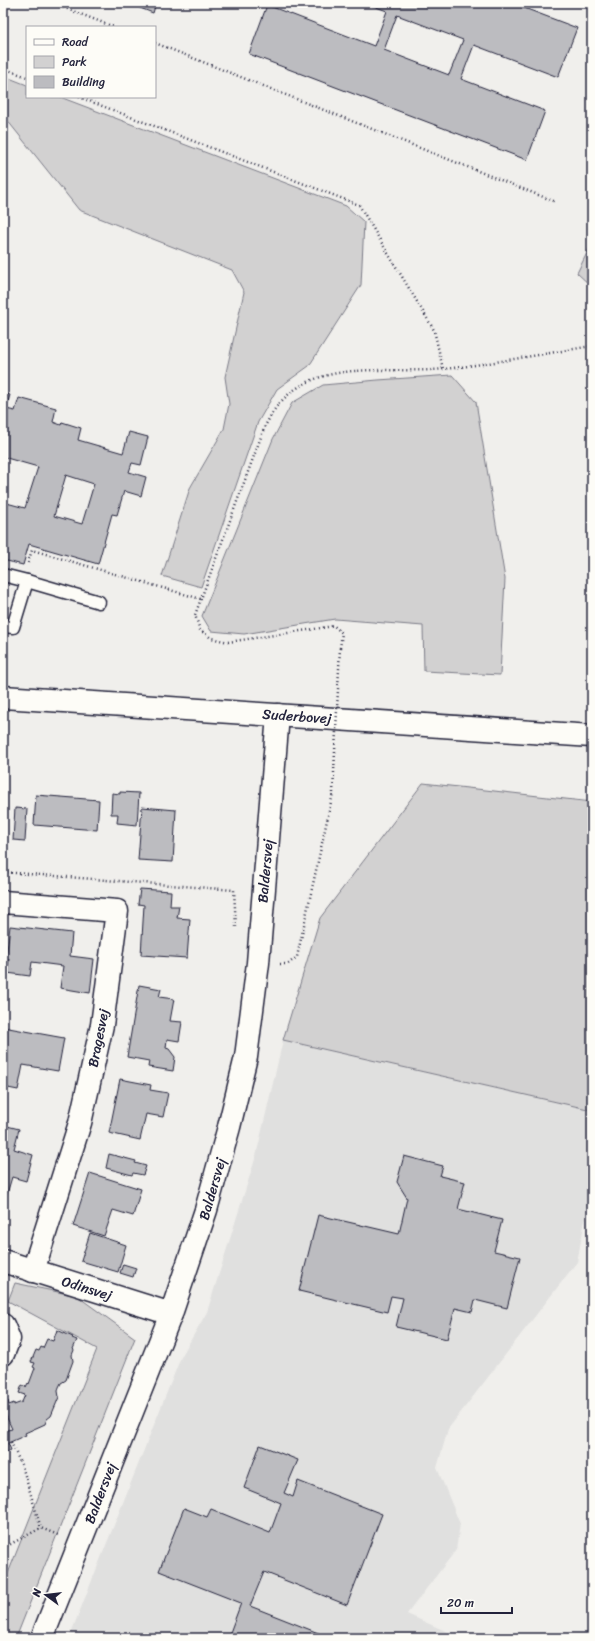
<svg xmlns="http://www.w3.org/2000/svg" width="595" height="1641" viewBox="0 0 595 1641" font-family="Sriracha,sans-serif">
<rect width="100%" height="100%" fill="#f0efec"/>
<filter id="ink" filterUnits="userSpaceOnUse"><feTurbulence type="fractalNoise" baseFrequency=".025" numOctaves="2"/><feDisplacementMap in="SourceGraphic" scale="8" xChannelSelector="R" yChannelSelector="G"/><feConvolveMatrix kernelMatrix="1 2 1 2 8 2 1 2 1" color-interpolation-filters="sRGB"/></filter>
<g filter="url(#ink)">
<polygon fill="#e0e0df" points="283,1040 592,1110 592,1183 577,1262 448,1429 437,1468 460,1524 456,1550 407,1614 461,1638 69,1638 181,1357 207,1312 256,1156"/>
<g fill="#d2d1d1" stroke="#7a7a86">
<polygon points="4,76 27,85 27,97 60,97 346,206 364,222 361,285 309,366 277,389 258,422 201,587 162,576 190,488 224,429 229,404 225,377 244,292 232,270 79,210 3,115 3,77"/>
<polygon points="592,243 592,287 577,273"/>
<polygon points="452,375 476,402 505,579 500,675 424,671 423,626 335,619 244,634 211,631 202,616 273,439 292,403 323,385 378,380"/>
<polygon points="423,783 592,802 592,1110 283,1040 320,918"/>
<polygon points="15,1283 77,1296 135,1338 16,1638 3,1638 3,1586 97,1349 8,1301"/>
</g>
<g fill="#bcbcc0" stroke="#22223b" fill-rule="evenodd">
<polygon points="127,3 156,3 153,13"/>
<path d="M365 3H511L577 28 558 77 474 45 461 79 545 111 527 160 249 54 267 5 374 46 387 11ZM397 15 463 40 449 75 384 50Z"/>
<path d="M3 393 10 395 6 409 15 411 19 398 56 408 53 422 61 425 62 422 81 428 78 440 123 453 129 432 148 437 141 465 132 463 129 472 146 477 141 496 124 491 117 515 112 514 98 564 29 544 23 565 3 560V502L25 508 38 467 3 457ZM66 475 94 484 82 524 54 516Z"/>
<polygon points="120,792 139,793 137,825 117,823 118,814 111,814 112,793 120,794"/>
<polygon points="36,795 99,800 97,830 34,825"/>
<polygon points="142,807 176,810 173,862 138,860"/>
<polygon points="15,808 27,809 25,841 13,840"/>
<polygon points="140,889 171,891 170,906 179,906 177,918 190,919 187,958 141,955 144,905 138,904"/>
<polygon points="10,926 72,933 70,956 94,959 90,993 60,988 63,966 32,962 30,976 7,973 9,959 6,959"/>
<polygon points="139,985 161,989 159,997 174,999 170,1021 182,1022 179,1041 167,1039 166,1048 169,1049 175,1057 173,1071 148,1067 149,1061 127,1057"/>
<polygon points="3,1027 64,1038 58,1071 23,1065 18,1090 3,1087"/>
<polygon points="120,1079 151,1085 150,1090 168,1093 163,1117 146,1114 140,1140 109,1133"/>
<polygon points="3,1125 19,1129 14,1149 33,1155 26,1181 12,1177 3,1207"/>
<polygon points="109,1154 136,1161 135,1163 146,1166 143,1175 133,1173 132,1175 106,1168"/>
<polygon points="404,1156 443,1166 440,1176 465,1182 458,1209 502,1220 494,1251 520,1257 507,1308 475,1300 472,1312 455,1308 447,1339 396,1327 403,1298 391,1296 387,1312 299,1291 318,1215 399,1234 407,1198 397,1182"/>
<polygon points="90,1173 141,1189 133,1216 113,1210 104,1236 73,1226"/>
<polygon points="90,1233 126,1245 118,1272 81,1261"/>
<polygon points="123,1264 136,1268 133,1277 120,1273"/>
<polygon points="57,1330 73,1337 72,1338 77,1340 73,1349 74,1350 72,1355 73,1361 66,1380 61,1383 59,1387 58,1391 59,1397 51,1416 47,1419 45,1424 25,1433 26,1435 8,1443 11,1450 3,1454 3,1431 12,1429 3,1409 3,1403 8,1401 9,1405 14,1403 14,1405 22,1402 25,1395 19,1393 22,1385 26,1387 28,1383 29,1384 35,1368 33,1367 35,1363 31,1362 36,1350 39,1351 41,1347 43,1348 47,1339 53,1341"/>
<polygon points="260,1445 298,1460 284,1493 293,1497 298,1481 382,1514 347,1605 264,1572 250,1606 331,1638 228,1638 241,1603 159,1571 184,1508 207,1517 211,1509 270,1533 281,1503 244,1488"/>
</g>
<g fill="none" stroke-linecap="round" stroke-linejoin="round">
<g stroke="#22223b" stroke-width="15">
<g id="lane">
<polyline points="3,575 27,581 13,627 3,626"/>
<polyline points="27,581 99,602"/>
</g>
</g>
<g stroke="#22223b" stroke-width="25">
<g id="street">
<polyline points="3,902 117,911 102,1025 80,1123 33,1271"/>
<polyline points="3,1261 171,1314"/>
<polyline points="3,1325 9,1339 3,1354"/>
<polyline points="42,1638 171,1314 206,1210 229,1127 246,1057 258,963 278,715"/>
</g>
</g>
<g stroke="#22223b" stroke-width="25">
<polyline id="secondary" points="3,697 592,736"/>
</g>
<g stroke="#22223b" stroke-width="2.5" stroke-dasharray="1 3" stroke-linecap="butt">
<polyline points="52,3 114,27"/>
<polyline points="155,43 556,202"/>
<polyline points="3,68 27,77"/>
<polyline points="79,97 359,205 434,330 443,369"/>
<polyline points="28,563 32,550 201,599"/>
<path d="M340 648 342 633 334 626 228 642 211 638 200 630 195 615 265 426C269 419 273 411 278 405 319 356 389 375 445 369 494 363 543 354 592 346"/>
<polyline points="3,872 234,890 236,927"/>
<polyline points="280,964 288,964 297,957 333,793"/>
<polyline points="3,1425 6,1431"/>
<polyline points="11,1442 23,1469 41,1528"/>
<polyline points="3,1548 41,1528 58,1535"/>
</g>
<use href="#lane" stroke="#fdfcf7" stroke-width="12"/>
<use href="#street" stroke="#fdfcf7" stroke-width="22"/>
<use href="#secondary" stroke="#fdfcf7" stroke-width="22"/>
<polyline stroke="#22223b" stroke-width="2.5" stroke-dasharray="1 3" stroke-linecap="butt" points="333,793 340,648"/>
</g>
</g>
<g text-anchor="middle" stroke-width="3" stroke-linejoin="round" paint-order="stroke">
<g font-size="14" fill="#22223b" stroke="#fdfcf7">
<text transform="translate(297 716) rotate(4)" y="5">Suderbovej</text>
<text transform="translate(265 871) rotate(-85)" y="5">Baldersvej</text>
<text transform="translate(98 1038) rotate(-79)" y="5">Bragesvej</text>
<text transform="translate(212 1189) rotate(-74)" y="5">Baldersvej</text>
<text transform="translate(87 1288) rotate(17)" y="5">Odinsvej</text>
<text transform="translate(100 1493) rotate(-69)" y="5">Baldersvej</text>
</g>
</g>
<rect width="595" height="1641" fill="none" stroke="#fdfcf7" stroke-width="16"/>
<rect x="8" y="8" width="579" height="1625" fill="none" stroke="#22223b" stroke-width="1.5" filter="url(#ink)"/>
<rect x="26" y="26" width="130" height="72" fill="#fdfcf7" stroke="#a5a5ac"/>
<rect x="34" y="39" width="20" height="6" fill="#fdfcf7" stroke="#a5a5ac"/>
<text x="62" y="46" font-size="12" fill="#22223b">Road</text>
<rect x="34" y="56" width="20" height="12" fill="#d2d1d1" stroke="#a5a5ac"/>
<text x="62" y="66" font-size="12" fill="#22223b">Park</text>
<rect x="34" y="76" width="20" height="12" fill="#bcbcc0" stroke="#a5a5ac"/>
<text x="62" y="86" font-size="12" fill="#22223b">Building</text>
<g transform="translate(46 1595) rotate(285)" stroke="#fdfcf7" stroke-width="3" paint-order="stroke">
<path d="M0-3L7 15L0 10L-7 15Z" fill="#22223b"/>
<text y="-6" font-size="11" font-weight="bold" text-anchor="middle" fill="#22223b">N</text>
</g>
<path d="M441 1607v6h71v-6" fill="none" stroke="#22223b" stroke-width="2"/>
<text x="447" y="1607" font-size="12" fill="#22223b" stroke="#fdfcf7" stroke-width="3" paint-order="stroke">20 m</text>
</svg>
